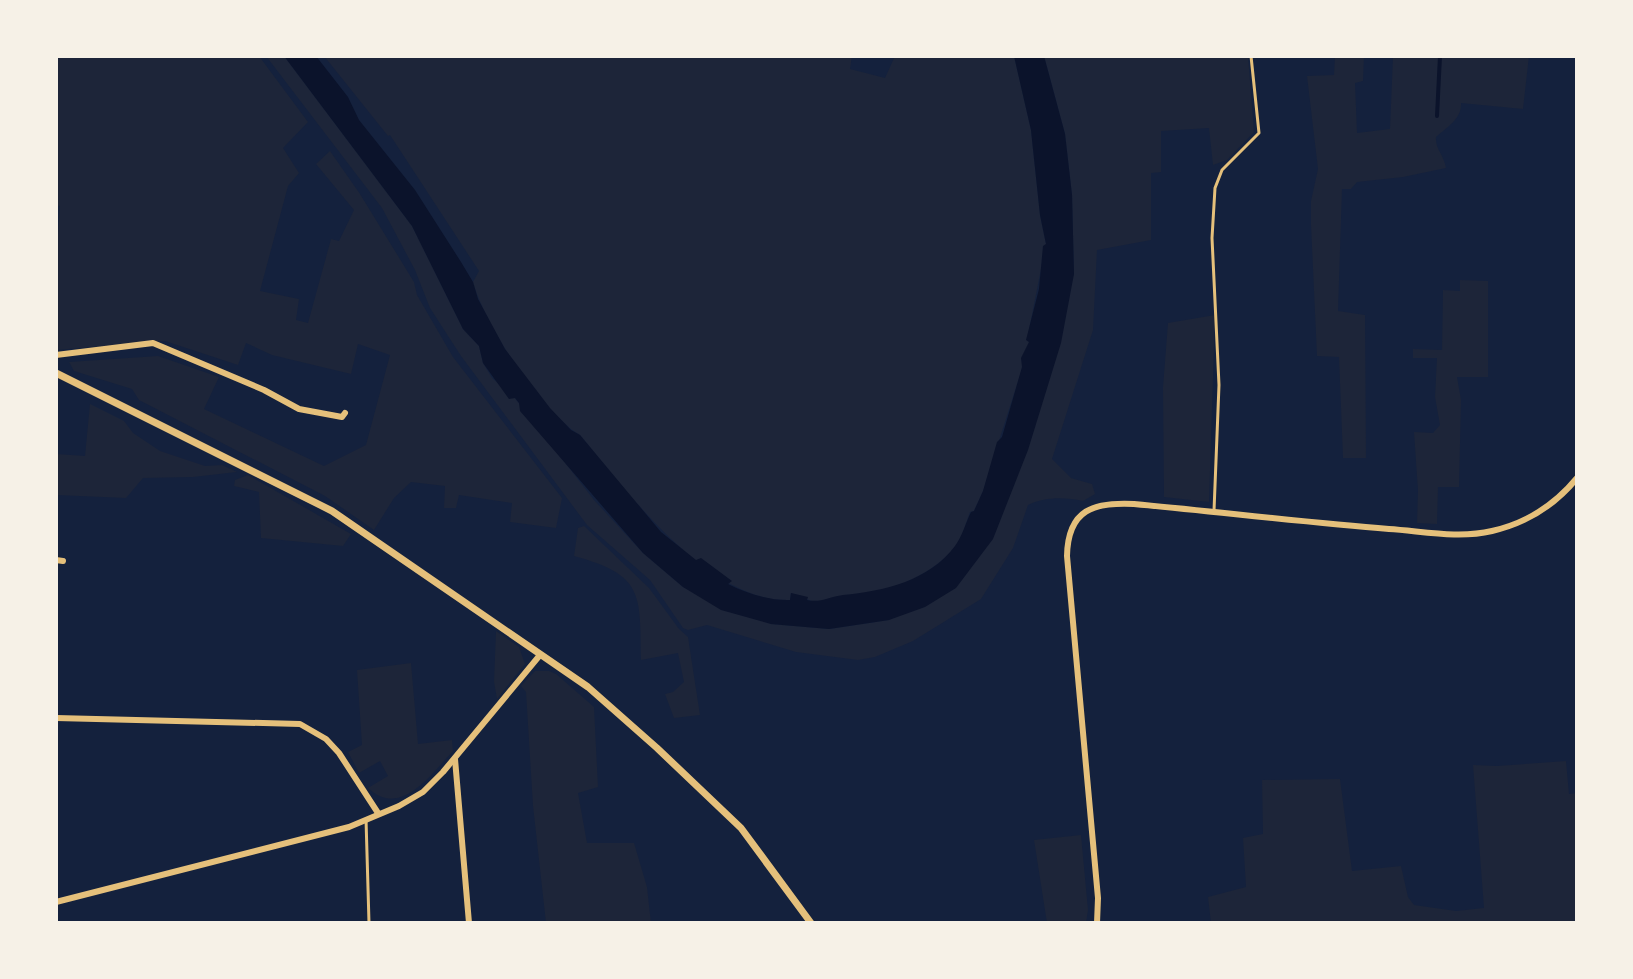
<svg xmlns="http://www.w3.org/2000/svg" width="1633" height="979" viewBox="0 0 1633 979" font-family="Inter,sans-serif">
<rect width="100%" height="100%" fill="#14213d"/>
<g fill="#1d2539">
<polygon points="56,56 259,56 308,122 283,148 299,173 288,186 260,291 299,299 296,320 308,323 331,239 339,241 354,210 316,164 330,151 360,194 414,282 417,295 453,357 562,498 556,528 510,522 512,503 459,495 456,508 444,508 445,486 411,482 394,498 374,530 325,496 139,400 132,389 74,371 69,362 158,356 219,377 204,409 324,466 366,445 390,355 358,344 351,374 272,355 246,343 238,365 165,341 56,350 56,262 60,206 56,205"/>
<path d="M266 56H284L412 226 463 329 479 346 483 363 492 378 514 397 594 500 643 553 683 587 771 624 829 629 889 620 955 588 1074 274 1072 195 1065 134 1044 56H1248L1254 132 1227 160 1213 165 1209 128 1161 131V172L1151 173V240L1097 250 1093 330 1052 459 1071 478 1092 484 1095 494 1083 501C1063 497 1046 497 1028 505L1013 548 981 599 913 641 875 657 858 660 796 652 707 625 688 630 683 628 650 580 587 525 461 356 430 308 415 270 382 208Z"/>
<path d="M324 56H852L850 69 885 78 895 56H1014L1031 130 1040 215 1046 244 1027 340 1029 342 1028 350 983 491 974 511 970 512C966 523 962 538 955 547 936 571 903 586 873 592 853 595 835 595 817 603L791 593 790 600C709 603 627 492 580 435 541 412 485 325 473 282L479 271 390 135 388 136Z"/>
<path d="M1335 56H1364L1363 81 1355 83 1357 133 1390 129 1393 56H1529L1523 109 1461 103C1462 119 1447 127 1436 137 1435 149 1444 155 1446 168L1403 177 1357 182 1351 189H1342L1338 311 1365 315 1366 458H1343L1339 357 1317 356 1311 225V201L1318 169 1307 76 1334 75Z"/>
<polygon points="1460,280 1488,281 1488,377 1457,377 1461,400 1459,487 1438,487 1437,524 1417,523 1418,491 1414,432 1433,433 1440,425 1435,397 1437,358 1413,358 1413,349 1442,350 1443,290 1460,291"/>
<polygon points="1215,315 1209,502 1164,497 1163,387 1168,323"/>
<polygon points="90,404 124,421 133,433 160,451 205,466 222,465 237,472 193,477 143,478 126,498 56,495 56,454 85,456"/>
<polygon points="248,475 351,534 343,546 261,538 259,492 234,486 235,480"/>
<path d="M584 526 649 588 679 629 688 637 700 715 674 718 665 694 673 692 684 682 678 653 641 660C640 594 644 575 574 556L578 528Z"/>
<polygon points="496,631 519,647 525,664 497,699 494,682"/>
<path d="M411 663 418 744 452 740 453 751C431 774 401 819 368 788L388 776 380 761 359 773 348 752 362 745 357 670Z"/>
<polygon points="535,671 549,671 556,674 594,707 598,787 578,793 587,843 634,843 647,887 651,923 546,923 533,806 526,692 521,686"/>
<polygon points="1566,761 1569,794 1577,793 1577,923 1211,923 1208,897 1246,887 1243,838 1263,834 1262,780 1340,779 1352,871 1401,866 1408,897 1414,905 1456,911 1484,908 1473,765 1497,766"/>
<polygon points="1081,835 1088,910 1086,923 1047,923 1034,840"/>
</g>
<path fill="#0b132b" d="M284 56H316L348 97 359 120 415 190 461 262 473 282 478 299 505 349 550 408 571 430 580 435 661 532 696 560 701 558 732 581 728 584C746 593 769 601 790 600L791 593 808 597 807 600C820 603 829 597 843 595 884 591 929 581 955 546 962 537 966 522 971 512L974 511 983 491 997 442 1002 437 1022 367 1021 358 1029 342 1026 340 1039 289 1043 246 1046 244 1040 215 1031 130 1014 56H1044L1065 134 1072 195 1074 274 1061 343 1028 450 993 539 956 588 925 607 889 620 829 629 771 624 721 610 683 587 643 553 520 411 519 403 515 398 509 399 483 363 479 346 463 329 412 226Z"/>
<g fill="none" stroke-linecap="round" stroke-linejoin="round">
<polyline stroke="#0b132b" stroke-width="4" points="1437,116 1440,56"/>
<g stroke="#e5c07b" stroke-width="3">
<polyline points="1214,511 1219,385 1212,238 1215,188 1222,170 1259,133 1251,56"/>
<polyline points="366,819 369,923"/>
</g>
<g stroke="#e5c07b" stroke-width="6">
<polyline points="56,355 153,343 264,390 299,409 342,417 345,413"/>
<polyline points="56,560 63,561"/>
<polyline points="56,718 300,724 326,739 339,753 378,813"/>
<polyline points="455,759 469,923"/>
<polyline points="56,902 349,827 399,806 423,792 443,772 540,655"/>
<path d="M1097 923 1098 898 1067 556C1068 509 1094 502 1134 504 1219 512 1304 522 1389 529 1422 531 1458 539 1492 531 1527 523 1554 506 1577 478"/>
</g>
<polyline stroke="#e5c07b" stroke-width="7" points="56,373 332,511 588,687 657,748 741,828 811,923"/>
</g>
<rect width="1633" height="979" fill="none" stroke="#f6f1e7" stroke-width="116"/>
</svg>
